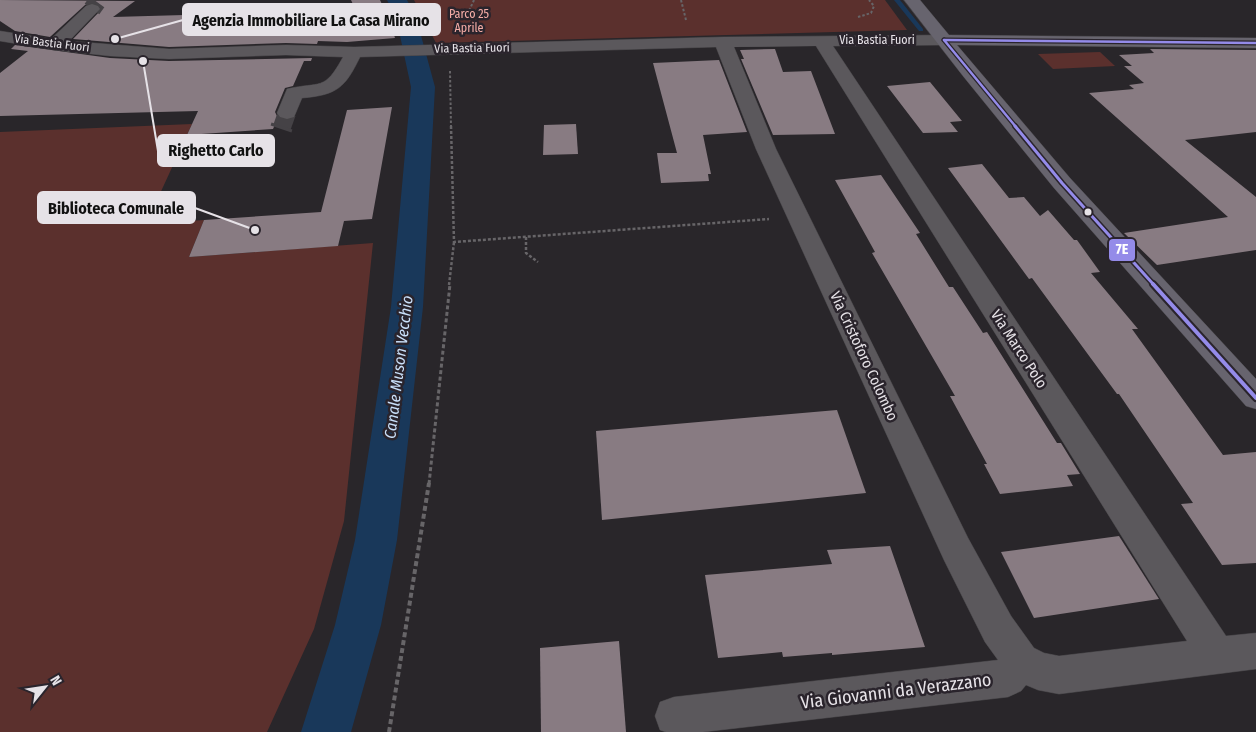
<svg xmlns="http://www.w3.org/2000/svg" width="1256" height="732" viewBox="0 0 1256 732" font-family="'Fira Sans Condensed',sans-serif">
<rect width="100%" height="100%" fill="#29262a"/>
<g fill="#5b302d">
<polygon points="414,0 885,0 907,30 436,43"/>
<polygon points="1100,52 1115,66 1053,69 1038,54"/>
<polygon points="192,124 146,224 204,220 189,257 373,243 344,521 314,629 267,732 0,732 0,132"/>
</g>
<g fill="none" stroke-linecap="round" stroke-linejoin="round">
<polygon fill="#19385a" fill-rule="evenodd" points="894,0 900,0 923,29 923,31 919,31"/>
<polygon fill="#19385a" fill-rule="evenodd" points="387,0 407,0 416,17 435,87 423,307 397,540 381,625 351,732 301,732 335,625 355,540 391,307 411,87 396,17"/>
</g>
<g fill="#887b82">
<polygon points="0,0 135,1 113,17 255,13 252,22 358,15 351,0 380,0 389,19 395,38 347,42 318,41 317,44 286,43 169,47 73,39 101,10 99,4 91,2 85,5 50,37 15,31 0,21"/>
<polygon points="15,45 110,58 169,61 312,58 311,61 304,61 293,86 285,88 275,112 278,118 273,129 187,135 198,111 0,116 0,73 28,51 11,49"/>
<polygon points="775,49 783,72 811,71 835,134 773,135 741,59 744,59 740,50"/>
<polygon points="1150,49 1256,50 1256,132 1185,140 1256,197 1256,250 1157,265 1124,233 1228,217 1089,93 1134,89 1129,85 1144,83 1124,66 1132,66 1119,55 1154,53"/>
<polygon points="719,60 747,132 703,135 711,174 708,174 709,181 661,183 657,153 677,153 653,63"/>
<polygon points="930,82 962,121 950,122 958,132 923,133 887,86"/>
<polygon points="392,107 372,219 344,221 338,246 189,257 204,220 321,212 347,110"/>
<polygon points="576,124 578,154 543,155 544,125"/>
<polygon points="982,164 1009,198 1024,197 1040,216 1048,210 1074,240 1077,240 1100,272 1091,273 1138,329 1132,329 1223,455 1256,452 1256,563 1222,565 1181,504 1193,503 1119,394 1117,394 1032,278 1029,279 948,168"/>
<polygon points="881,175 920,233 916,234 949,287 953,287 983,333 987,332 1057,443 1061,443 1080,474 1067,475 1073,486 1000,494 984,464 987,464 950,396 955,396 872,253 875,252 835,180"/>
<polygon points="837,410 866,493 602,520 596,431"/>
<polygon points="1119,536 1159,599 1034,618 1001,552"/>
<polygon points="890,546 925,647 832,655 832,653 783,657 782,652 718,658 705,575 832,564 827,550"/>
<polygon points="619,641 626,732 541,732 540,648"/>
</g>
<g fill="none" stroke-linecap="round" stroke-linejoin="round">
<g stroke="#454246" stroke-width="18" stroke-dasharray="18 9" stroke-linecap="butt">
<polyline points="92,9 97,2"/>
<polyline points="282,127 287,113"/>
</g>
<polyline stroke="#454246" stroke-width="22" stroke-dasharray="22 11" stroke-linecap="butt" points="281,129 282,126"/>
<g stroke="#444245" stroke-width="1">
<path id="minor" d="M92 4 98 6 100 9 69 41 169 49 286 45 354 47 723 37 944 35 950 36 953 40 950 44 944 45 833 46 1226 636 1256 633V669L1059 694 1038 690 1026 685 1021 691 1008 697 703 732H666L660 730 655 716 660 702 674 697 998 660 985 642 944 560 756 149 716 47 360 57C345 88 337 95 302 98L294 117 287 119 280 117 277 113 287 89C321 81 324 92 343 57L286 55 169 59 110 56 55 50 0 41V31L51 39 86 6ZM816 46 1187 641 1059 656 1044 653 1034 648 1011 616 968 538 776 149 734 47Z"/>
</g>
<g stroke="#444245" stroke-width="1">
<polygon id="major" points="904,0 920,0 949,35 1256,38 1256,48 957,45 1070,178 1256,379 1256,409 1246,406 1054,188 963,76"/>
</g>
<g stroke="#676568" stroke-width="2" stroke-dasharray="2.5 2" stroke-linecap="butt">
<polyline points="474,0 468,13 474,21 483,25"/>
<polyline points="681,0 686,20"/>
<polyline points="858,17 871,13 874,6 869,0"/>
<polyline points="450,71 451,127"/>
</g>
<g stroke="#676568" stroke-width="2.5" stroke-dasharray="3 2" stroke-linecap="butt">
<polyline points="451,126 454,242 769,219"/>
<polyline points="526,237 526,253 538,262"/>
<polyline points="449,285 454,242"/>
</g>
<polyline stroke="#676568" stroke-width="3" stroke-dasharray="4 2.5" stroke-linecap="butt" points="429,484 450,284"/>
<polyline stroke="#676568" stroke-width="4" stroke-dasharray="5 3" stroke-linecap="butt" points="389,732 429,483"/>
<use href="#minor" fill="#5b585c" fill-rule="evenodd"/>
<use href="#major" fill="#67646e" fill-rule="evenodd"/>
<g stroke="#2a242c" stroke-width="5">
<g id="bus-1-far2">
<polyline points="944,40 1016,127"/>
<polyline points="944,40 1256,43"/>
</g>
</g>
<g stroke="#2a242c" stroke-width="6">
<polyline id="bus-1-far1" points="1015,126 1062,183 1154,285"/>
</g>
<g stroke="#2a242c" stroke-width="8">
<polyline id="bus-1" points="1153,284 1256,398"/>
</g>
<use href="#bus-1-far2" stroke="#948be9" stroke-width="2.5"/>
<use href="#bus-1-far1" stroke="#948be9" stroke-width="3"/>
<use href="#bus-1" stroke="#948be9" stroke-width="4"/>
</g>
<circle fill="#e6e2e7" stroke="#2a242c" stroke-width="2" cx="1088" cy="212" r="4.5"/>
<g text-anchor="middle" stroke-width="5" stroke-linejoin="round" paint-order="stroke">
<g font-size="12" fill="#f6ada7" stroke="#2a242c">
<text x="469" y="18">Parco 25<tspan x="469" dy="14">Aprile</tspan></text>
</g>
<g font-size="12" fill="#e6e2e7" stroke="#2a242c">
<text x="877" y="44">Via Bastia Fuori</text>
<text transform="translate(52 43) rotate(7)" y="4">Via Bastia Fuori</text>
<text transform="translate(472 48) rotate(-1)" y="4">Via Bastia Fuori</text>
</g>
<g font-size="15" fill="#e6e2e7" stroke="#2a242c">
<text transform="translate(1019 349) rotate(57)" y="5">Via Marco Polo</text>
<text transform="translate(864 356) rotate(65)" y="5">Via Cristoforo Colombo</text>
</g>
<g font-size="16" font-style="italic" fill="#cae0fa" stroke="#2a242c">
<text transform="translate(398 367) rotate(-83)" y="6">Canale Muson Vecchio</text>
</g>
<g font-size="18" fill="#e6e2e7" stroke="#2a242c">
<text transform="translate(896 691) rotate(-7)" y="6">Via Giovanni da Verazzano</text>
</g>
</g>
<path fill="none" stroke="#e6e2e7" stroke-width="2" d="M115 39L183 20M143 61L158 151M255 230L195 208"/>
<g fill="#e6e2e7" stroke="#2a242c" stroke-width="2">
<circle cx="115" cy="39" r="5"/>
<circle cx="143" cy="61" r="5"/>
<circle cx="255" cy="230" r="5"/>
</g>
<g fill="#e6e2e7" stroke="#e6e2e7" stroke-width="2">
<rect x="183" y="4" width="257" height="31" rx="5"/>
<rect x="158" y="135" width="116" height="31" rx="5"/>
<rect x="38" y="192" width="157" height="31" rx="5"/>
</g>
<g font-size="16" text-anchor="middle" font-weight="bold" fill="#111">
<text x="311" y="26">Agenzia Immobiliare La Casa Mirano</text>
<text x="216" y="156">Righetto Carlo</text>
<text x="116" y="214">Biblioteca Comunale</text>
</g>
<rect stroke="#2a242c" stroke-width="2" x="1108" y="238" width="28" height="24" rx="5" fill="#948be9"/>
<g font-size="14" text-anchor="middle" font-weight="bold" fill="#fff">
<text x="1122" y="254">7E</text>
</g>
<g transform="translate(45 687) rotate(60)" stroke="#2a242c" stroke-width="4" paint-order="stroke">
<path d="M0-4L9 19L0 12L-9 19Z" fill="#e6e2e7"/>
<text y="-8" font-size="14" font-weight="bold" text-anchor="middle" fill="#e6e2e7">N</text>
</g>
</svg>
